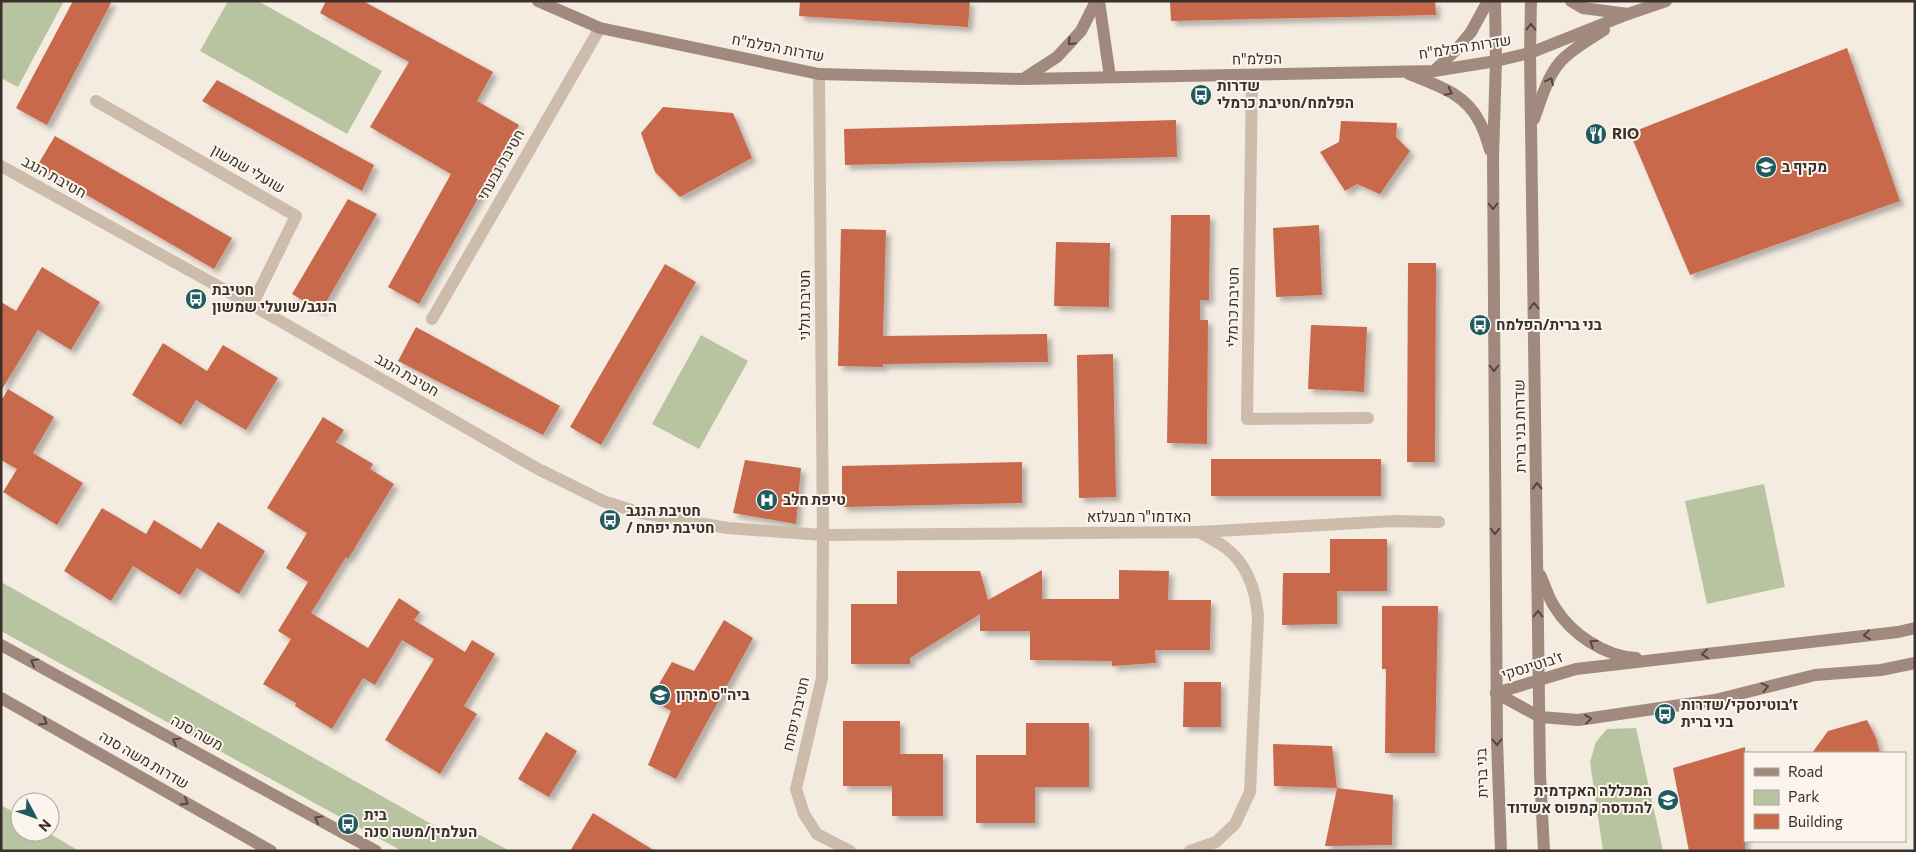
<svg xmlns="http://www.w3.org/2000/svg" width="1916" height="852" viewBox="0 0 1916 852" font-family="Commissioner,Heebo,sans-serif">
<defs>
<filter id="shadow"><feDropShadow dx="4.5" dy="4.5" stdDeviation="2.5" flood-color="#0004"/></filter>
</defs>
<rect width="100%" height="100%" fill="#f4ebe1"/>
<g fill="#b8c4a0">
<polygon points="1,1 64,1 18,87 1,78"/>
<polygon points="228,1 258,1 382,71 347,134 200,51"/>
<polygon points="701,335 748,361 699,449 652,424"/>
<polygon points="1764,484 1785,587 1707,604 1685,501"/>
<polygon points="1,582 458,839 474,832 510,851 402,851 1,631"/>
<polygon points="1636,728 1663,851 1603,851 1590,762 1596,742 1607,729"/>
<polygon points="1,805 20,816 20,832 47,832 79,851 1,851"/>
</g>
<g fill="#c8694b" filter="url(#shadow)">
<polygon points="73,1 112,1 47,125 16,108"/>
<polygon points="326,1 363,1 493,72 477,101 519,125 419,304 388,287 451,174 370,127 409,62 320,13"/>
<polygon points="800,1 970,1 968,27 799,16"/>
<polygon points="1170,1 1435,1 1436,15 1171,21"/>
<polygon points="1847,48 1900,201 1690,275 1630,133"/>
<polygon points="217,80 374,165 362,191 202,101"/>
<polygon points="663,107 733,113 752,158 680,197 655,172 641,133"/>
<polygon points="1176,120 1177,157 845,165 844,129"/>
<polygon points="1341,121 1397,123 1396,137 1410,151 1380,194 1357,184 1345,191 1320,152 1339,142"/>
<polygon points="55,136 232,238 214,269 37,166"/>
<polygon points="348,199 377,214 321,311 292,294"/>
<polygon points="1171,215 1210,215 1209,300 1200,300 1200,320 1208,320 1207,444 1167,443"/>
<polygon points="1319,225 1322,295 1276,297 1273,228"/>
<polygon points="841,229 886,230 883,336 1047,334 1048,362 883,364 883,367 838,366"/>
<polygon points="1056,242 1110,243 1109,307 1054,306"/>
<polygon points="1408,263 1436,263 1435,462 1407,462"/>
<polygon points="665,264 696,282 601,445 570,427"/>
<polygon points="42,267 100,302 71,350 38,330 1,391 1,302 16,311"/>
<polygon points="1311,325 1367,327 1364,392 1308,389"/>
<polygon points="416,327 560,406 543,435 398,361"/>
<polygon points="163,343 207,371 223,345 278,378 246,430 196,400 181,425 132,395"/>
<polygon points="1113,354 1116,497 1079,498 1077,355"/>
<polygon points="8,389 54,417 33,453 83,483 57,525 3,492 17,469 1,460 1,401"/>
<polygon points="323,417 344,430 336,442 373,464 370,469 394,484 348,559 346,557 311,613 368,648 399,598 420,612 414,620 465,652 472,640 495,654 464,706 477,714 440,774 385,740 434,659 402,640 375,685 363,678 332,729 295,706 296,703 263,684 291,639 278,631 308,582 286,568 307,533 267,508"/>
<rect x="1211" y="459" width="170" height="37"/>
<polygon points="745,460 801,468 796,524 733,513"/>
<polygon points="1022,462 1022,503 842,507 842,466"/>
<polygon points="102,508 146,534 154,520 201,549 218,522 265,551 239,594 197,568 180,595 133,566 111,601 64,571"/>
<polygon points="1330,539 1387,539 1387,591 1337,591 1337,624 1282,625 1283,573 1330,573"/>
<polygon points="1042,570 1042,599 1119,599 1119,570 1169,571 1168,600 1211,600 1210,650 1155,650 1156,663 1112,666 1112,661 1030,660 1030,631 980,631 980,614 910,658 910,664 851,664 851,604 897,604 897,571 980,571 988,600"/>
<polygon points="1382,606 1438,606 1435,753 1385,753 1386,669 1382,669"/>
<polygon points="724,620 753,638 676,779 648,765 671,711 650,699 672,662 694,671"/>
<polygon points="1184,682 1221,682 1221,727 1183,727"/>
<polygon points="1867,720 1876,738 1880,753 1812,753 1828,731"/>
<polygon points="843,721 900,721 900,754 943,754 943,816 892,816 892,786 843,786"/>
<polygon points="1026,723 1089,723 1089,787 1035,787 1035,823 976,823 976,755 1026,755"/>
<polygon points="546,732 577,751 549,797 518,779"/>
<polygon points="1273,744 1332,746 1337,788 1274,786"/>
<polygon points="1745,747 1745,851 1689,851 1673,768"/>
<polygon points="1337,788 1393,795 1392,845 1325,846"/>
<polygon points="593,813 655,851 570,851"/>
</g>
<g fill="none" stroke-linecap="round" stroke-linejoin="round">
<g stroke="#cdbbac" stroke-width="12">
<polyline points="819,74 823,535 822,678 796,789 804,814 817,834 850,851"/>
<polyline points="1252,75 1247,419 1368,418"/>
<polyline points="96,101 296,216 252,305"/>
<path d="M1 166 252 305 538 469 603 501 641 513 728 528 823 535 1199 532C1208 537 1218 542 1226 548 1248 565 1256 592 1258 617L1250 792 1235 824 1216 842 1190 851"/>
<polyline points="432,319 600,28"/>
<polyline points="1199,532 1394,521 1439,522"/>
</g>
<g stroke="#a18a7d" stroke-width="12">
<polyline points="538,1 600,28 819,74 1023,79 1434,71 1496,61 1530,53 1628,14 1666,1"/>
<polyline points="1099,1 1110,77"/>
<polyline points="1495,1 1496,61 1493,157 1497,741 1501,851"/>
<polyline points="1531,1 1530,53 1540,774 1544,851"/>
<polyline points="1571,1 1583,8 1628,14"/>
<polyline points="1434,71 1457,49 1471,32 1488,1"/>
<path d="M1409 74C1436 85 1465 93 1479 121 1484 129 1487 140 1490 150"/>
<polyline points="1023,79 1057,57 1081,31 1096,1"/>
<path d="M1534 119C1542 98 1548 72 1565 57 1577 46 1591 38 1604 30"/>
<path d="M1540 575C1545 585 1548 597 1554 606 1571 634 1604 656 1636 658"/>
<polyline points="1,645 376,851"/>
<polyline points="1496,693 1540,717 1578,720 1715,700 1815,675 1881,670 1915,663"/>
<polyline points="1496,693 1576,669 1898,632 1915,628"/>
<polyline points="1,698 271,851"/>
</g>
</g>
<defs><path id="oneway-chevron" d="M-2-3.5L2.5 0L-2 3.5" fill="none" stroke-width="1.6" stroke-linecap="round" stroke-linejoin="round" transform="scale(1.25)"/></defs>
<g stroke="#544640">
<use href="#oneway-chevron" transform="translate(1531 27) rotate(-89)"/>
<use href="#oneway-chevron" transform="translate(1071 42) rotate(135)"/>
<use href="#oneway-chevron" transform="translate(1550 81) rotate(-64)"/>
<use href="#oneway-chevron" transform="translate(1449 92) rotate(26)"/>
<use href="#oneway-chevron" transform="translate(1493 206) rotate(90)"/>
<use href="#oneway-chevron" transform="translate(1534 306) rotate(-91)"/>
<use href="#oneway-chevron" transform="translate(1494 368) rotate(90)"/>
<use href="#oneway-chevron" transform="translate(1537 486) rotate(-91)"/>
<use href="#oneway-chevron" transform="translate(1495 531) rotate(90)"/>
<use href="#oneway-chevron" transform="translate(1538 614) rotate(-90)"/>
<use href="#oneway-chevron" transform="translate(1867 635) rotate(173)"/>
<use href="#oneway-chevron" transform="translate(1593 643) rotate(-146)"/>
<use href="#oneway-chevron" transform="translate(1705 654) rotate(173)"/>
<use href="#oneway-chevron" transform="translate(34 662) rotate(-151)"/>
<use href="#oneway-chevron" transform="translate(1765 687) rotate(-13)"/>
<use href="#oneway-chevron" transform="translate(1588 719) rotate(-7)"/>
<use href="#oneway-chevron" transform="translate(44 722) rotate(30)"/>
<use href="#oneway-chevron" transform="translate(176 741) rotate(-151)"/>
<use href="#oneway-chevron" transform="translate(1497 742) rotate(89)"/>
<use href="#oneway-chevron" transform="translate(185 802) rotate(30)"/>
<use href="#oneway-chevron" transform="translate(318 819) rotate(-151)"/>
</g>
<defs>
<g id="bus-disc" transform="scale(1.125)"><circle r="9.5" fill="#1f5a5e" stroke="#fbf5ee"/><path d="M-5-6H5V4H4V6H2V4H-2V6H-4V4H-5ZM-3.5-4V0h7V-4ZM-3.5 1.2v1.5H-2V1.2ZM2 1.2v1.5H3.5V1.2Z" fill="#fff"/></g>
<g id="restaurant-disc" transform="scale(1.125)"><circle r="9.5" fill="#1f5a5e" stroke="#fbf5ee"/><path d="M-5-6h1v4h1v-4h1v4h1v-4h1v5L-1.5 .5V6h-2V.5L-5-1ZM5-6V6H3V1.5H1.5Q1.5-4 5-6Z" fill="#fff"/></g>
<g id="school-disc" transform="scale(1.125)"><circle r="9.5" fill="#1f5a5e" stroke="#fbf5ee"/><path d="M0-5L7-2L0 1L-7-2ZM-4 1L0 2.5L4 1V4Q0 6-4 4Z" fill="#fff"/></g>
<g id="hospital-disc" transform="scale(1.125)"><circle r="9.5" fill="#1f5a5e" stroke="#fbf5ee"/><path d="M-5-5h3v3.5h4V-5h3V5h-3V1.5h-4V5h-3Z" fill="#fff"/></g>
<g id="university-disc" transform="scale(1.125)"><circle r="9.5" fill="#1f5a5e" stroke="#fbf5ee"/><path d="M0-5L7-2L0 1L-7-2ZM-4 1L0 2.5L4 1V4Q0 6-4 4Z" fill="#fff"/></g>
</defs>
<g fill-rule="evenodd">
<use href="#bus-disc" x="1201" y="95"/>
<use href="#restaurant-disc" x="1596" y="134"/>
<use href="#school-disc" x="1766" y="167"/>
<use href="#bus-disc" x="196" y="299"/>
<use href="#bus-disc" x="1480" y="325"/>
<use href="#hospital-disc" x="767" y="500"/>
<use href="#bus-disc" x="610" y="520"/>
<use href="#school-disc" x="660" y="695"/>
<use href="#bus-disc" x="1665" y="714"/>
<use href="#university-disc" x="1668" y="800"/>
<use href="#bus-disc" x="348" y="824"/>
</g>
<g text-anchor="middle" stroke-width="4" stroke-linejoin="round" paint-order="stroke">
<g font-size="15" fill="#3b302b" stroke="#fbf5ee">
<text transform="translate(1465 47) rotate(-9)" y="5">שדרות הפלמ"ח</text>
<text transform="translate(778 48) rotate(11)" y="5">שדרות הפלמ"ח</text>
<text transform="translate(1257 59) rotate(-1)" y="5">הפלמ"ח</text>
<text transform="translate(501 165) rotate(-60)" y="5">חטיבת גבעתי</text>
<text transform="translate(248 169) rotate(30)" y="5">שועלי שמשון</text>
<text transform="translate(54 177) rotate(29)" y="5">חטיבת הנגב</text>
<text transform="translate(805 305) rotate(-90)" y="5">חטיבת גולני</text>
<text transform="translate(1233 307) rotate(-89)" y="5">חטיבת כרמלי</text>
<text transform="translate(407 375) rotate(30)" y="5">חטיבת הנגב</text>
<text transform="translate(1520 426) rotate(-91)" y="5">שדרות בני ברית</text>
<text x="1139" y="522">האדמו"ר מבעלזא</text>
<text transform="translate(1532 666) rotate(-17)" y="5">ז'בוטינסקי</text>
<text transform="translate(796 714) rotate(-77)" y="5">חטיבת יפתח</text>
<text transform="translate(197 733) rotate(29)" y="5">משה סנה</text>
<text transform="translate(144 760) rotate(30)" y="5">שדרות משה סנה</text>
<text transform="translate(1482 773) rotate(-92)" y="5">בני ברית</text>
</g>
<g font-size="15" font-weight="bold" fill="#3b302b" stroke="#fbf5ee" text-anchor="start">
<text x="1217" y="91">שדרות<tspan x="1217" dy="17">הפלמח/חטיבת כרמלי</tspan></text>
<text x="1612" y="139">RIO</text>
<text x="1782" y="172">מקיף ב</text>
<text x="212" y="295">חטיבת<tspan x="212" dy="17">הנגב/שועלי שמשון</tspan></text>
<text x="1496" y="330">בני ברית/הפלמח</text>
<text x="783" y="505">טיפת חלב</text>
<text x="626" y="516">חטיבת הנגב<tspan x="626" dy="17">/ חטיבת יפתח</tspan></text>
<text x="676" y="700">ביה"ס מירון</text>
<text x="1681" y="710">ז׳בוטינסקי/שדרות<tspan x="1681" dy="17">בני ברית</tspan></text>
<text x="1652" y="796" text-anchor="end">המכללה האקדמית<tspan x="1652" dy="17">להנדסה קמפוס אשדוד</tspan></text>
<text x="364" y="820">בית<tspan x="364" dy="17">העלמין/משה סנה</tspan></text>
</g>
</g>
<rect width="1916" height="852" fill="none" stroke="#3b302b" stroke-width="5"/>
<rect x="1744" y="752" width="162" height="90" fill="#fbf5ee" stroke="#aea6a0"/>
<rect x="1754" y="768" width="25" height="8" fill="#a18a7d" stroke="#aea6a0"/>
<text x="1788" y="777" font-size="15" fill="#3b302b">Road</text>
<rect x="1754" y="790" width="25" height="15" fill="#b8c4a0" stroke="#aea6a0"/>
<text x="1788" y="802" font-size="15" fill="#3b302b">Park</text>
<rect x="1754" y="814" width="25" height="15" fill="#c8694b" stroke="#aea6a0"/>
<text x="1788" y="827" font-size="15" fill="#3b302b">Building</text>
<g transform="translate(35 817) rotate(131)"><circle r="24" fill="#fbf5ee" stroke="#aea6a0"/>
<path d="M0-4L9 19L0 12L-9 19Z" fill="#1f5a5e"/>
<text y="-8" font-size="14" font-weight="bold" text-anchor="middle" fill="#3b302b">N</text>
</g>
</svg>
